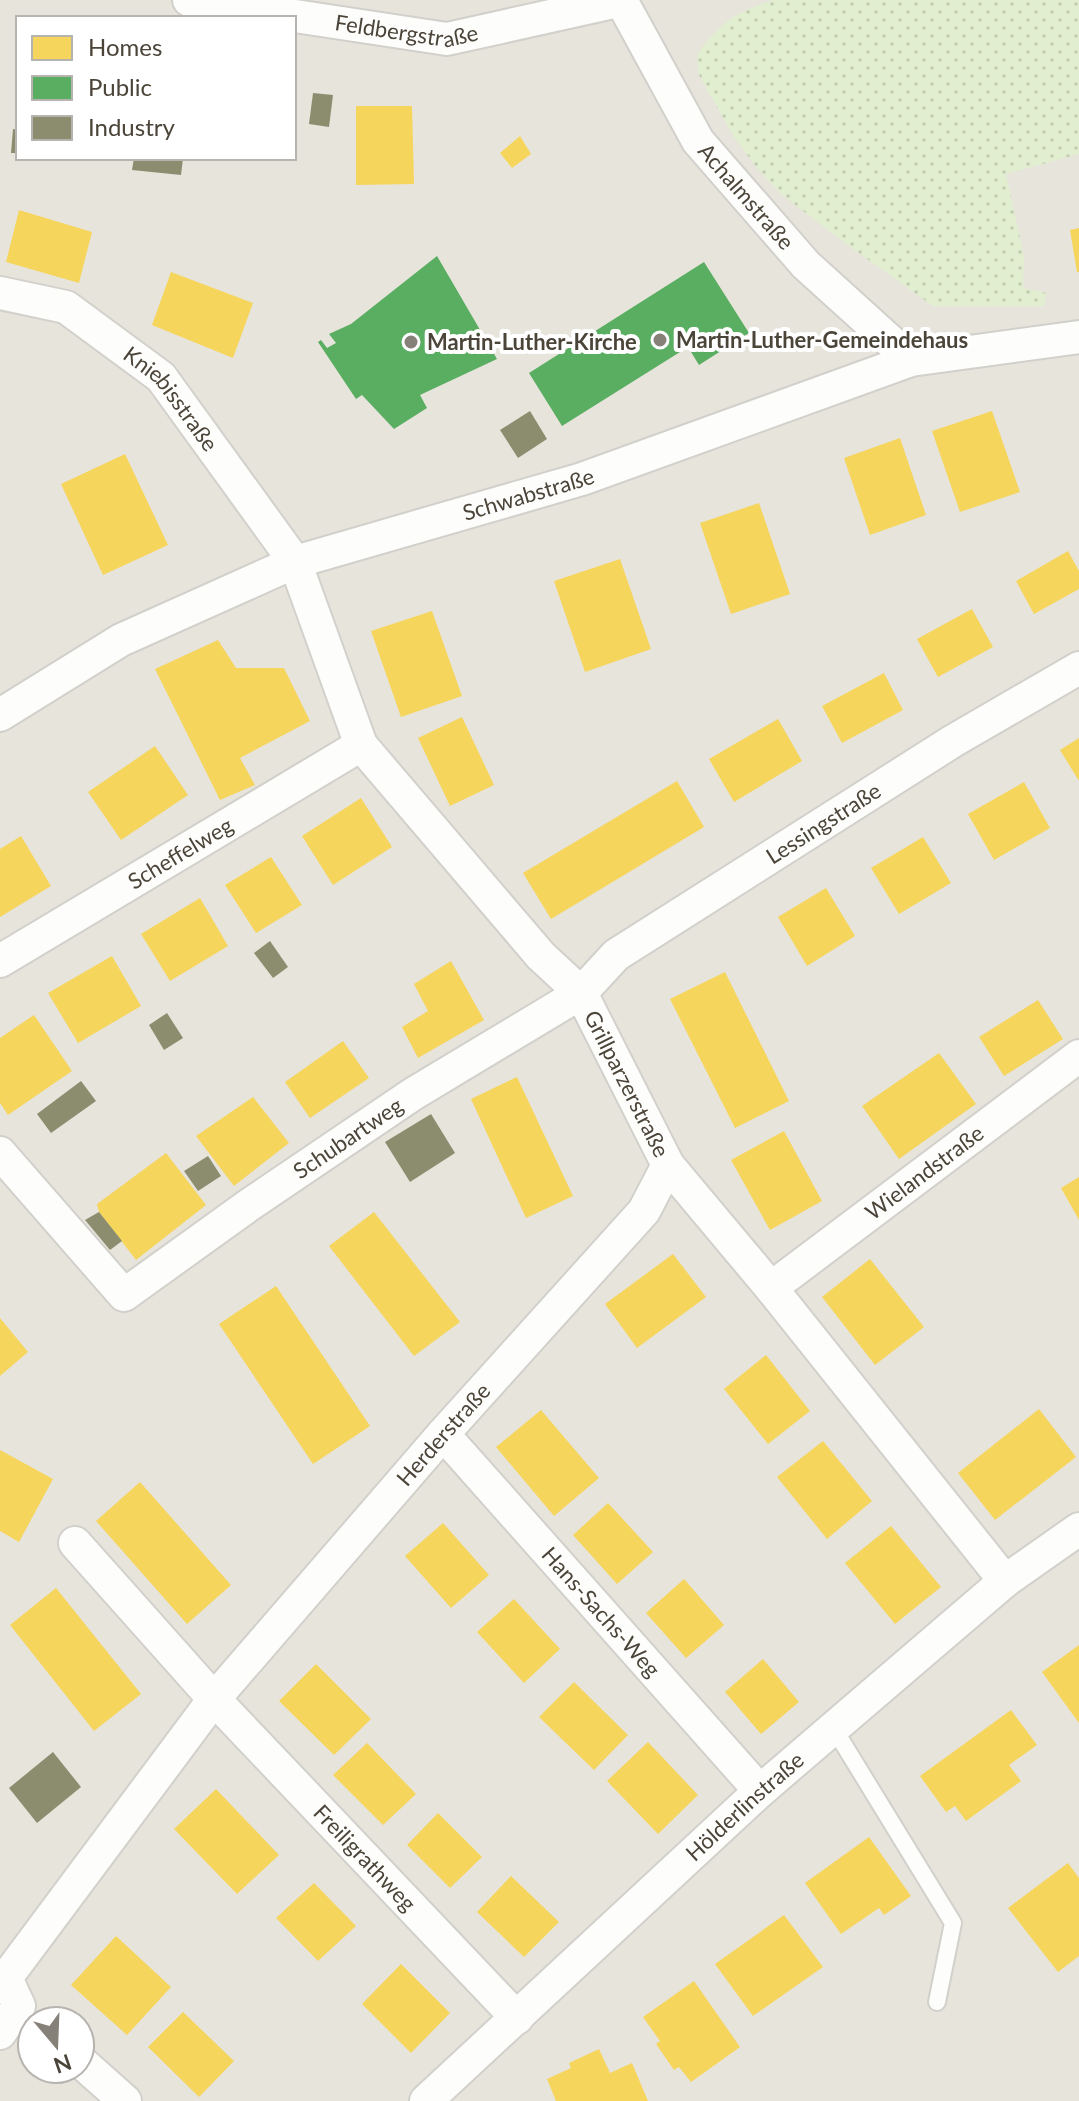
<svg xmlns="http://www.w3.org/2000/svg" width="1079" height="2101" viewBox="0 0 1079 2101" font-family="Lato,sans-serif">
<defs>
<pattern id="green-dots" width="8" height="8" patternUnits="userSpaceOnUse" patternTransform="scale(2)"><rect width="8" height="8" fill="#e1eecf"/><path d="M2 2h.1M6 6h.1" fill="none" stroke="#c3cdb2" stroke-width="1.8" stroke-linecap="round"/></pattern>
</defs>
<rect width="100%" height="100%" fill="#f4f2ee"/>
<path fill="#e7e4dc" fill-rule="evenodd" d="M0 0H1079V2101H0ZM18 18H294V158H18ZM32 2021H80V2069H32Z"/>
<path fill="url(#green-dots)" d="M773 0H1079V154L1006 174 1024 257 1023 288 1046 293 1044 306H933L845 243 781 194 757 168 734 137 699 75 697 55C719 23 737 12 773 0Z"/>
<g fill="#f6d55c">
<polygon points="356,106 412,106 414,184 356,185"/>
<polygon points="520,136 531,154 512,168 500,153"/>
<polygon points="19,210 92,232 79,283 6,262"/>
<polygon points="1079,228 1079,272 1077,272 1070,230"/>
<polygon points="171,272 253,303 233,358 152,325"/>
<polygon points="992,411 1020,492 960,512 932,431"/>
<polygon points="900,438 926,515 870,535 844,458"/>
<polygon points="125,454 168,545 103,575 61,484"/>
<polygon points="759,503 790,594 731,614 700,523"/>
<polygon points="1068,551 1079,571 1079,589 1034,614 1016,581"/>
<polygon points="620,559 651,649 585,672 554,581"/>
<polygon points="972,609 993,647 938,677 917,639"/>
<polygon points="432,611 462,696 401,717 371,631"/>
<polygon points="218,640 236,668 284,668 310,721 240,758 255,785 220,800 155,669"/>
<polygon points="884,673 903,710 842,743 822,706"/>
<polygon points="462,717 494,785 450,806 418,738"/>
<polygon points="778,719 802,761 734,802 709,759"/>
<polygon points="1079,738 1079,781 1060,750"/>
<polygon points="155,746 188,795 121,840 88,792"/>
<polygon points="677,781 704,827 551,919 523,873"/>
<polygon points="1024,782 1050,828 994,860 968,814"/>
<polygon points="361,798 392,847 333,885 302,836"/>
<polygon points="21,836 51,886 0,917 0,849"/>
<polygon points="923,837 951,883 899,914 871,868"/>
<polygon points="271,857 302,905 256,933 225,885"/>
<polygon points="826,888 855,936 807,966 778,917"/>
<polygon points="200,898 228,946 170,981 141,934"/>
<polygon points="112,956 141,1006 78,1043 48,993"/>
<polygon points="451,961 484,1020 418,1058 402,1027 428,1011 414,984"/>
<polygon points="725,972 789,1101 735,1128 670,999"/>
<polygon points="1038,1000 1063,1039 1004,1076 979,1037"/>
<polygon points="34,1015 72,1071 8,1115 0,1103 0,1038"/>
<polygon points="343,1041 369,1078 310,1118 285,1082"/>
<polygon points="939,1053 976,1104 899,1159 862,1106"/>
<polygon points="517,1077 573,1196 526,1218 471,1099"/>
<polygon points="253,1097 289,1143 234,1186 196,1136"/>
<polygon points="784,1131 822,1201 770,1230 731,1160"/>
<polygon points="166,1153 206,1205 136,1260 99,1212 97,1204"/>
<polygon points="1079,1177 1079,1220 1061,1188"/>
<polygon points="374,1212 460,1322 414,1356 329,1246"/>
<polygon points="673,1254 706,1297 637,1348 605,1304"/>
<polygon points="870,1259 924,1327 875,1365 822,1297"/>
<polygon points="276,1286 370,1426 313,1464 219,1324"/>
<polygon points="0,1318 28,1352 0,1376"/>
<polygon points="766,1355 810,1411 768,1444 724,1389"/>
<polygon points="1039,1409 1076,1457 995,1520 958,1473"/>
<polygon points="541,1410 599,1478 554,1516 496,1447"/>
<polygon points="823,1441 872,1501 827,1539 777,1477"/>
<polygon points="0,1450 53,1479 19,1542 0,1531"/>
<polygon points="140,1482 231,1585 187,1624 96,1521"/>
<polygon points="608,1503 653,1552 617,1584 573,1535"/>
<polygon points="443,1523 489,1575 451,1608 405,1556"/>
<polygon points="891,1526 941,1587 895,1624 845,1563"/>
<polygon points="684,1579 724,1625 686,1658 646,1613"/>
<polygon points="56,1588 141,1694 94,1731 10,1625"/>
<polygon points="514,1599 560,1649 524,1683 477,1632"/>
<polygon points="1079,1645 1079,1723 1042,1672"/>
<polygon points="763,1659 799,1702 761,1734 725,1692"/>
<polygon points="316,1664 371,1719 334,1755 279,1701"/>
<polygon points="574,1682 628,1735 594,1770 539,1717"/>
<polygon points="1011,1710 1037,1745 1009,1765 1021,1781 966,1821 955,1806 946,1812 920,1776"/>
<polygon points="648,1742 698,1795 658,1834 607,1781"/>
<polygon points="367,1743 416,1794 383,1825 333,1775"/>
<polygon points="216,1789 279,1855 237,1894 174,1829"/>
<polygon points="438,1813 482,1857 450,1888 407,1845"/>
<polygon points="869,1837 911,1896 884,1915 879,1908 841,1934 805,1883"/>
<polygon points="1068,1863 1079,1878 1079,1956 1058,1972 1008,1908"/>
<polygon points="511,1876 559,1922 524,1957 477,1912"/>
<polygon points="314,1883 356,1926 318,1961 276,1918"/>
<polygon points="784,1915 823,1967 753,2016 715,1964"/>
<polygon points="116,1936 171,1987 127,2035 71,1985"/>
<polygon points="401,1964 450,2013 411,2053 362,2004"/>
<polygon points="694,1981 740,2047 691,2082 679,2067 674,2070 656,2044 660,2041 643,2017"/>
<polygon points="183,2012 234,2061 199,2097 148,2047"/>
<polygon points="599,2049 610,2073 632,2063 648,2101 556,2101 547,2079 571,2068 569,2063"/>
</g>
<g fill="#5aae61">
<polygon points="437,256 497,359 420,395 427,408 394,429 362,395 356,399 318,342 321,340 327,348 336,343 329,334 351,324"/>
<polygon points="704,262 749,333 699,365 688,347 562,426 529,373"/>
</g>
<g fill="#8c8c6e">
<polygon points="313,93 333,95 329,127 309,124"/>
<polygon points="13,129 18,130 18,153 11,153"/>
<polygon points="134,158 183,158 181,175 132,170"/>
<polygon points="530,411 547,439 518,458 500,430"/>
<polygon points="270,941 288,967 273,978 254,953"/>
<polygon points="167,1013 183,1038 164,1050 149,1025"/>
<polygon points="81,1081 96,1101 51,1133 37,1114"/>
<polygon points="431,1114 455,1153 410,1182 385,1142"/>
<polygon points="208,1156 221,1176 198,1191 184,1171"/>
<polygon points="99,1212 122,1241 110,1250 85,1220"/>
<polygon points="53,1752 81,1787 37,1823 9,1788"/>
</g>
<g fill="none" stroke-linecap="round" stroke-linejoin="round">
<g stroke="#d2d0cb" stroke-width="20">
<polyline id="service" points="833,1727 953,1923 937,2002"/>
</g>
<g stroke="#d2d0cb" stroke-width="36">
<g id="minor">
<path id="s1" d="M189 0 447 39 623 0"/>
<path id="s2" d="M621 0 698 141 806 265 911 360"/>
<path id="s3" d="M0 293 66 307 161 377 295 562 361 745 541 956 581 993 668 1165 771 1288 1005 1581"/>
<path id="s4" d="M0 715 121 640 295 562 582 479 911 360 1079 337"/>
<path id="s5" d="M0 961 361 745"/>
<path id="s6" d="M0 1153 124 1295 249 1205 413 1094 581 993 616 955 953 741 1079 668"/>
<path id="s7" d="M771 1288 1079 1056"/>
<path id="s8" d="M443 1434 760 1791"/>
<path id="s9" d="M75 1543 214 1699 517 2018"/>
<path id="s10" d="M0 2033 19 2006 6 1978 214 1699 443 1434 644 1211 668 1165"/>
<polyline points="80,2061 125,2101"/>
<path id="s11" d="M426 2101 760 1791 1005 1581 1079 1529"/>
</g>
</g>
<use href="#service" stroke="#fdfdfc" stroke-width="16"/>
<use href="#minor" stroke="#fdfdfc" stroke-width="32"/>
</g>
<g fill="#868178" stroke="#fff" stroke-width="3">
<circle cx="660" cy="340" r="8"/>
<circle cx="411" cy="342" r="8"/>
</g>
<g text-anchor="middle" stroke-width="8" stroke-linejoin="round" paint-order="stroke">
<g font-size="22" fill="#4b4439" stroke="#fff">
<text dy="8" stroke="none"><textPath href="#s1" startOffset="220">Feldbergstraße</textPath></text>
<text dy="8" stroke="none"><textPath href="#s2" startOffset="234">Achalmstraße</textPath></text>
<text dy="8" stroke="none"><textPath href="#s3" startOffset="208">Kniebisstraße</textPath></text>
<text dy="8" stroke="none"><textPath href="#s4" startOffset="576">Schwabstraße</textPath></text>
<text dy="8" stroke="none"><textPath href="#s6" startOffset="1034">Lessingstraße</textPath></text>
<text dy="8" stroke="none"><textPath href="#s5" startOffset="210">Scheffelweg</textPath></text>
<text dy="8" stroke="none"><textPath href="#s3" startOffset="1042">Grillparzerstraße</textPath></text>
<text dy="8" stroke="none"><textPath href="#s6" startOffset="462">Schubartweg</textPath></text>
<text dy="8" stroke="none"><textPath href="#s7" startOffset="192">Wielandstraße</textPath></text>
<text dy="8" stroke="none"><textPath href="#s10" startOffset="762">Herderstraße</textPath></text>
<text dy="8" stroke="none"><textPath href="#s8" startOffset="238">Hans-Sachs-Weg</textPath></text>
<text dy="8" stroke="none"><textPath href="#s11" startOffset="434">Hölderlinstraße</textPath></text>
<text dy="8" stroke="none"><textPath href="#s9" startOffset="428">Freiligrathweg</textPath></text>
</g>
<g font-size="22" font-weight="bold" fill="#4b4439" stroke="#fff" text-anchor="start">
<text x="676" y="348">Martin-Luther-Gemeindehaus</text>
<text x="427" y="350">Martin-Luther-Kirche</text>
</g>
</g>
<rect x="16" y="16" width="280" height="144" fill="#ffffff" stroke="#b7b4b0" stroke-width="2"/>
<rect x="32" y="36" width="40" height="24" fill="#f6d55c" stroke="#b7b4b0" stroke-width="2"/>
<text x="88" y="56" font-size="24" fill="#4b4439">Homes</text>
<rect x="32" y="76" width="40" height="24" fill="#5aae61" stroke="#b7b4b0" stroke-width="2"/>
<text x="88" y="96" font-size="24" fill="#4b4439">Public</text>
<rect x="32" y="116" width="40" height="24" fill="#8c8c6e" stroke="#b7b4b0" stroke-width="2"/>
<text x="88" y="136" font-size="24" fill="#4b4439">Industry</text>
<g transform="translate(56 2045) rotate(161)"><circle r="38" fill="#ffffff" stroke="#b7b4b0" stroke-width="2"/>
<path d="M0-6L14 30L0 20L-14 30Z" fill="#868178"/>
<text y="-12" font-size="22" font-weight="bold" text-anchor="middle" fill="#4b4439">N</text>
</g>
</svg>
